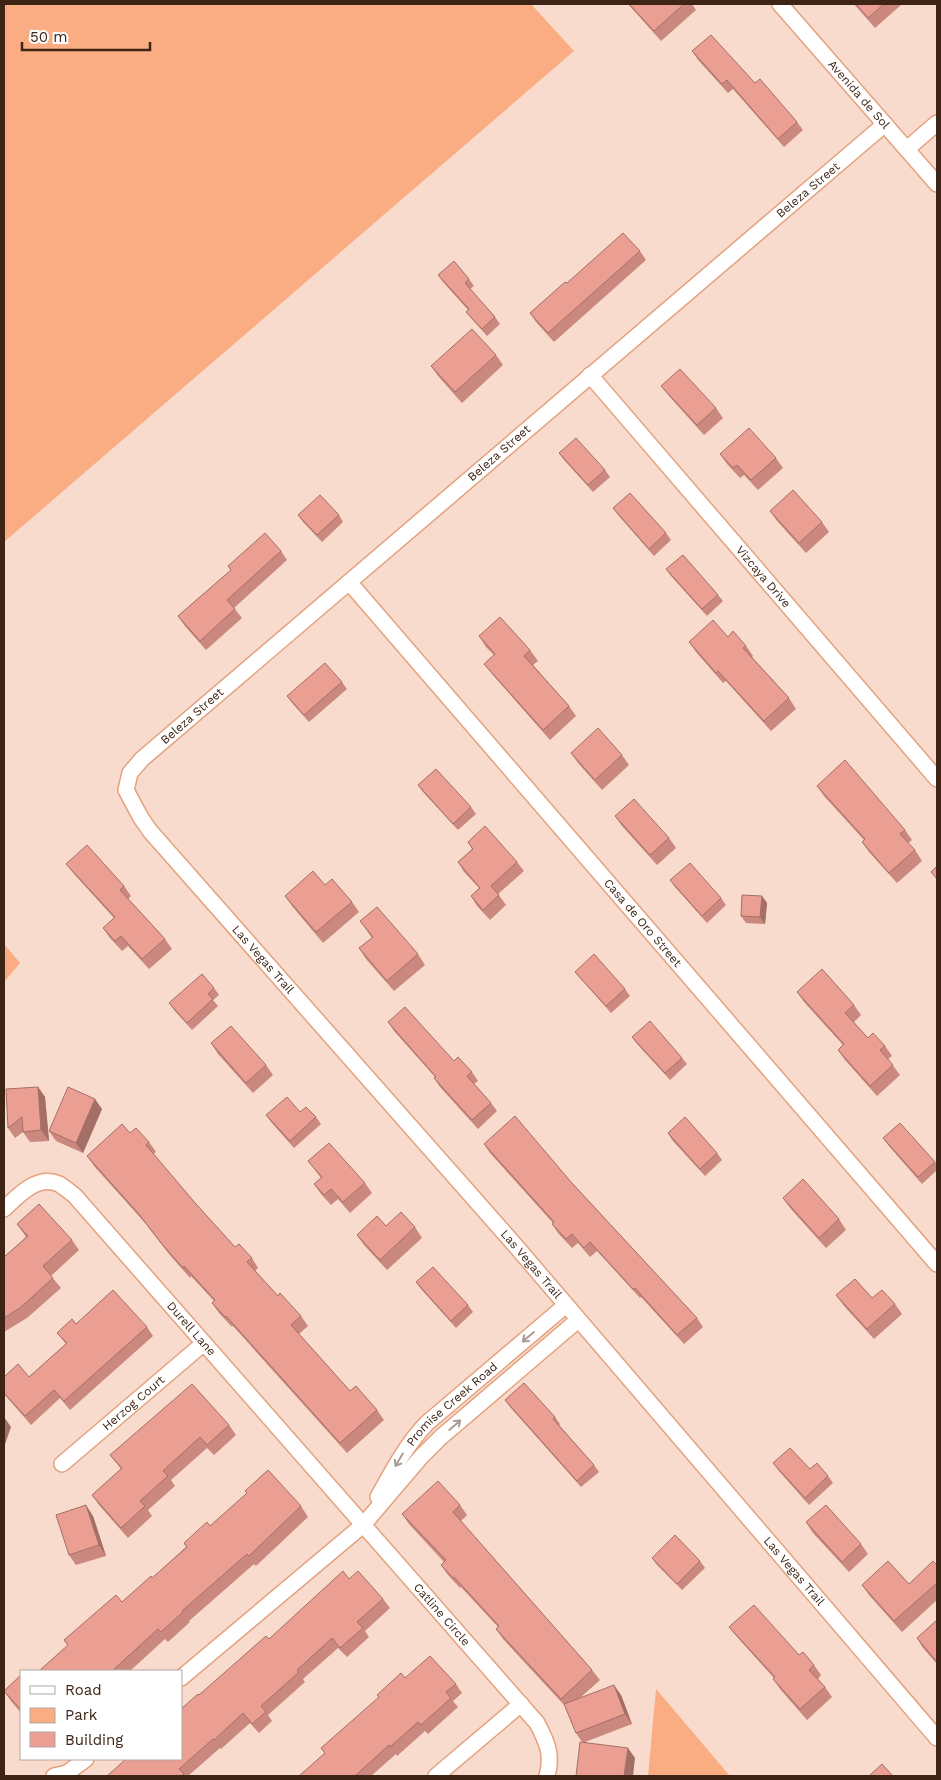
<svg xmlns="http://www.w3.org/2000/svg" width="941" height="1780" viewBox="0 0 941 1780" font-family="'Work Sans',sans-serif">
<rect width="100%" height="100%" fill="#f8dbcc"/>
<g fill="#faac82">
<polygon points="4,4 531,4 574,51 4,542"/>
<polygon points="4,944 20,963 4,982"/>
<polygon points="656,1689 730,1776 648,1776"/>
</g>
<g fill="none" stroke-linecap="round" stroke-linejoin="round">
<g stroke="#e5a17d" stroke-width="18">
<g id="street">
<path id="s1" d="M780 4 937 184"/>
<path id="s2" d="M885 124 142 759 130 773 126 790 141 818 150 831 514 1244 937 1738"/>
<polyline points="907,149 937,123"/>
<path id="s3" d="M590 375 937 779"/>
<path id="s4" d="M349 582 937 1264"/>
<path id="s5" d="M4 1209C18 1196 37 1174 59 1184 64 1187 70 1192 75 1196L537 1723C547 1742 553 1755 547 1776"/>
<path id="s6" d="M62 1464 204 1343"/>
<path id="s7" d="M378 1497C393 1470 406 1445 427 1423L566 1305"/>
<polyline points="181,1678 363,1525 421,1457 441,1437 578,1320"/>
<polyline points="54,1776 67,1773 86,1759"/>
<polyline points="436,1776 521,1704"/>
</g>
</g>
<use href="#street" stroke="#fff" stroke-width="15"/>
</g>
<g fill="#ca887e">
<polygon points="628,4 692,4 696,10 661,41"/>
<polygon points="854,4 900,4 901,5 875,28"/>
<polygon points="692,51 755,83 797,122 803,130 784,147 733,89 728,93 698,60"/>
<polygon points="640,251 646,260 554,342 536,322 530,313 567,283"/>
<polygon points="438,275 469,279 474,286 470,289 495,317 500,324 487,336 471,318 466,312 468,310 443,282"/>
<polygon points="496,355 503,365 462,403 438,376 431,366"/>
<polygon points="661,386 716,408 723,418 704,435 669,396"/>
<polygon points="559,453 605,470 610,477 593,492 564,460"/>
<polygon points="720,454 776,458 783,468 758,490 744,475 740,478 727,464"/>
<polygon points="613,508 666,533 671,540 654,556 618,515"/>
<polygon points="770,511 822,522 829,532 806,553 777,521"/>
<polygon points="298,515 339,515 343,522 322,542 303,522"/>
<polygon points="281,551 287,560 234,608 242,618 206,650 184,625 178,616 231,570 228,566"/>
<polygon points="666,569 718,595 723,601 707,616 671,576"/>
<polygon points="479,636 530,650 538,661 533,665 569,706 576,716 550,740 492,674 484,664 494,655 486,647"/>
<polygon points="689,642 746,646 753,656 752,657 789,698 796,709 771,731 726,681 723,683 696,652"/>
<polygon points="342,682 347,689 309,722 292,703 287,696"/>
<polygon points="571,753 622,755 629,765 602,790 578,763"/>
<polygon points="418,785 471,807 476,814 458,830 423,792"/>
<polygon points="817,786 905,830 912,840 908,843 915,850 922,861 897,883 869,852 862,842 864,840 824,796"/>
<polygon points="615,816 669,838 676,848 657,865 622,826"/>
<polygon points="468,842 517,862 524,871 498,894 506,905 490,920 477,906 471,896 479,888 464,872 458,862 472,849"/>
<polygon points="66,864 124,886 131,896 128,899 165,939 172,949 149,969 128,946 122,951 110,938 103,928 114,918 74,874"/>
<polygon points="670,880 721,898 726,905 707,923 675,887"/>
<polygon points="325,885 352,902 359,912 323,943 292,906 285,896"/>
<polygon points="762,896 767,903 765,924 746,923 741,916"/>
<polygon points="360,921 418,954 425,965 394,991 366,959 359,948 372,938"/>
<polygon points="575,972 625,989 630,996 611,1013 580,978"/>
<polygon points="214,988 219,995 213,1000 218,1006 192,1030 174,1010 169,1003"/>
<polygon points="797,992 854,1005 861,1015 854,1022 868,1038 885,1046 892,1056 888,1059 900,1075 877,1096 845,1060 838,1050 843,1045 804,1002"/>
<polygon points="388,1022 472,1072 478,1081 474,1084 491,1103 497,1111 478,1129 440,1087 434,1078 435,1077 394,1031"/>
<polygon points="632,1037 682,1058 687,1064 670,1080 637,1044"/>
<polygon points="211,1043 266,1065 273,1075 253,1093 218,1054"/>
<polygon points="38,1087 45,1097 49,1141 30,1142 23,1132 15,1138 8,1128"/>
<polygon points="102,1109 83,1153 56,1141 49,1131"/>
<polygon points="300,1112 316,1117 321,1124 294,1148 271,1122 266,1115"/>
<polygon points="130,1133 149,1142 156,1152 153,1154 196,1204 235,1247 252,1258 258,1268 255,1271 278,1296 301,1316 308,1326 299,1334 350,1391 377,1410 384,1420 347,1453 233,1326 232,1327 219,1313 212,1303 214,1301 191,1276 190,1278 169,1254 145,1223 94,1166 87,1156"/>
<polygon points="668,1133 717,1153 722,1160 705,1176 672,1140"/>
<polygon points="883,1138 935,1162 937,1165 937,1170 922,1184 888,1145"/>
<polygon points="484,1144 571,1182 697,1318 703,1327 684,1344 641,1297 640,1298 597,1251 590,1257 578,1243 572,1248 558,1233 552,1224 553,1223 490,1153"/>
<polygon points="308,1161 365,1183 372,1193 350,1213 338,1199 331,1205 321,1194 314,1184 321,1178"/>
<polygon points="783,1198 839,1219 846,1230 826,1248 790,1208"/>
<polygon points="17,1224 72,1240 79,1250 51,1276 61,1288 27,1318 4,1332 4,1257 26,1237"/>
<polygon points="386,1226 415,1227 422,1238 387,1270 364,1245 357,1235"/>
<polygon points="416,1282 468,1305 473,1312 456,1328 421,1289"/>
<polygon points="836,1295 872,1298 895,1304 902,1314 874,1339 844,1306"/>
<polygon points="76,1324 147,1327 153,1336 70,1410 60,1398 31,1425 4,1394 4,1377 29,1377 66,1344 57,1333"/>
<polygon points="505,1400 555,1417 560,1424 559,1425 594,1465 599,1472 581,1487 510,1407"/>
<polygon points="229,1425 236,1435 214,1455 207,1448 171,1480 175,1486 148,1510 152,1516 128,1538 99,1505 92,1495 121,1469 110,1455"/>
<polygon points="773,1463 828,1476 833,1483 809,1505 778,1470"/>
<polygon points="460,1505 467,1515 461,1521 592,1670 600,1680 580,1698 621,1695 632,1724 585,1742 635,1758 582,1742 576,1733 565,1706 503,1639 496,1629 498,1627 461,1587 460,1588 448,1575 441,1565 444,1562 409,1524 402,1514"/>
<polygon points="301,1506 308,1517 256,1566 254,1564 189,1621 190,1622 168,1642 165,1639 130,1671 39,1671 68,1646 64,1640 122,1602 152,1578 186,1547 184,1543 210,1526"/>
<polygon points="93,1516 106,1556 76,1565 69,1555"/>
<polygon points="806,1522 861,1544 868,1554 849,1572 813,1533"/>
<polygon points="652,1558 700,1561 705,1568 682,1590 657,1565"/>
<polygon points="937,1565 937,1600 902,1632 869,1595 862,1585 909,1584"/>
<polygon points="349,1579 383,1599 390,1608 365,1631 369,1637 347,1657 338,1648 303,1679 305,1682 268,1715 272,1721 259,1733 250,1723 221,1749 220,1748 188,1776 107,1776 199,1695"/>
<polygon points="937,1620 937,1664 923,1648 917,1638"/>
<polygon points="729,1627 814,1665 821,1675 818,1679 825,1687 832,1697 807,1720 780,1689 773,1679 774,1678 737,1637"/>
<polygon points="21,1675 21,1713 11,1701 4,1691"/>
<polygon points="405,1678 456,1684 462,1693 453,1701 458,1707 428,1734 425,1731 397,1756 396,1754 371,1776 299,1776 325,1753 321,1748"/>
</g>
<g fill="#a46f66">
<polygon points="762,896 767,903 765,924 760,917"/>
<polygon points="38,1087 45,1097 49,1141 41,1130"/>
<polygon points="95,1099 102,1109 83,1153 76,1143"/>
<polygon points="4,1417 11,1427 4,1447"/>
<polygon points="86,1505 93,1516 106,1556 99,1545"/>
<polygon points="614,1685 621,1695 632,1724 625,1714"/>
<polygon points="628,1748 635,1758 633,1776 624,1776"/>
</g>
<g fill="#eb9e92" stroke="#a46f66">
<polygon points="629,4 684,4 654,31"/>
<polygon points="856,4 884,4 868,18"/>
<polygon points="711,35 755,83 760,79 797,122 778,139 727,80 722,84 692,51"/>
<polygon points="623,233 640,251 548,333 530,313 565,282 567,283"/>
<polygon points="454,261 469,279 465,283 495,317 482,329 466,312 469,309 438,275"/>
<polygon points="472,329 496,355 455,392 431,366"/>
<polygon points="680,369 716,408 697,425 661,386"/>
<polygon points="749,428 776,458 751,480 737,465 733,468 720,454"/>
<polygon points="576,438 605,470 588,485 559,453"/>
<polygon points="793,490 822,522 799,543 770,511"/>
<polygon points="630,493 666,533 649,549 613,508"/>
<polygon points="320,495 339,515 317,535 298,515"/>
<polygon points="265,533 281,551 227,600 235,609 200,641 178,616 231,570 228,566"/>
<polygon points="683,555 718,595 702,609 666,569"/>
<polygon points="500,617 530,650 524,656 569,706 543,730 484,664 495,654 479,636"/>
<polygon points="713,620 728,637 733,631 746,646 743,648 789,698 764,721 718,671 716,673 689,642"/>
<polygon points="325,663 342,682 304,715 287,696"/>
<polygon points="598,728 622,755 595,780 571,753"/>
<polygon points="845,760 905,830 900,834 915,850 889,873 862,842 865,839 817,786"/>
<polygon points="436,769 471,807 453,824 418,785"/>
<polygon points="634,799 669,838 650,855 615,816"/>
<polygon points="485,826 517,862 491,886 499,895 483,910 471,896 480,888 458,862 473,849 468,842"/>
<polygon points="87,845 124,886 120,890 165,939 142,959 121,936 115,941 103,928 115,917 66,864"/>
<polygon points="690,863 721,898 702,916 670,880"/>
<polygon points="937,866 937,879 931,872"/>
<polygon points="313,871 325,885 332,879 352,902 316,932 285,896"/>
<polygon points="742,895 762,896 760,917 741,916"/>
<polygon points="377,907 418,954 387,981 359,948 373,937 360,921"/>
<polygon points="594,954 625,989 606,1006 575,972"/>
<polygon points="822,969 854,1005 845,1013 868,1038 873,1033 885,1046 880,1050 893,1065 870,1086 838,1050 844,1044 797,992"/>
<polygon points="202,974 214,988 208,994 213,999 187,1023 169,1003"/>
<polygon points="405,1007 454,1061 458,1057 472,1072 467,1076 491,1103 472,1120 434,1078 436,1077 388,1022"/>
<polygon points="650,1021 682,1058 665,1073 632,1037"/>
<polygon points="231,1026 266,1065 246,1083 211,1043"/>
<polygon points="38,1087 41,1130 23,1132 22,1117 8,1128 6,1089"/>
<polygon points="68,1087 95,1099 76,1143 49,1131"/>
<polygon points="287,1097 300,1112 306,1107 316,1117 290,1141 266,1115"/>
<polygon points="515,1116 571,1182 697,1318 677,1335 635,1288 633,1289 590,1242 584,1248 572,1234 566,1239 552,1224 554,1222 484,1144"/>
<polygon points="685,1117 717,1153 700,1169 668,1133"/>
<polygon points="900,1123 935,1162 918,1177 883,1138"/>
<polygon points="122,1124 130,1133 136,1128 149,1142 146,1145 196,1204 235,1247 239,1244 252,1258 247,1262 278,1296 280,1293 301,1316 291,1325 350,1391 356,1386 377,1410 340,1443 226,1316 225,1317 212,1303 215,1300 184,1266 183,1268 162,1244 138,1213 87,1156"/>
<polygon points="329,1143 365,1183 343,1202 331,1189 324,1195 314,1184 322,1177 308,1161"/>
<polygon points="803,1179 839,1219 819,1238 783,1198"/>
<polygon points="39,1204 72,1240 43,1266 53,1278 20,1308 4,1318 4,1257 28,1236 17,1224"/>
<polygon points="401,1212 415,1227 380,1260 357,1235 377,1216 386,1226"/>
<polygon points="433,1267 468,1305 451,1321 416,1282"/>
<polygon points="855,1279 872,1298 882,1290 895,1304 867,1329 836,1295"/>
<polygon points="113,1290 147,1327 64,1401 54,1390 25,1416 4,1393 4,1377 18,1364 29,1377 67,1343 57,1333 72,1319 76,1324"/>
<polygon points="524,1383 555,1417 553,1419 594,1465 577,1481 505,1400"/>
<polygon points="192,1384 229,1425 207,1445 200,1437 163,1471 168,1476 140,1501 145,1506 121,1528 92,1495 122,1468 110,1455"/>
<polygon points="790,1448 810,1469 817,1463 828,1476 805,1498 773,1463"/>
<polygon points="268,1470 301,1506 249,1556 247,1554 182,1611 183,1612 161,1632 158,1629 112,1671 39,1671 68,1645 64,1640 116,1595 122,1602 151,1576 152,1578 187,1547 184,1543 207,1522 210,1526 247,1493 245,1491"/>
<polygon points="438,1481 460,1505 453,1512 592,1670 561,1699 496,1629 499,1626 454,1577 453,1578 441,1565 446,1560 402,1514"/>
<polygon points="86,1505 99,1545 69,1555 56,1515"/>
<polygon points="826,1505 861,1544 842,1562 806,1522"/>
<polygon points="675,1535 700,1561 677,1584 652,1558"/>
<polygon points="888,1561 909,1584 933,1561 937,1565 937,1583 894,1621 862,1585"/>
<polygon points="343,1571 349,1579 358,1571 383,1599 357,1622 363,1628 340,1648 332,1638 297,1670 299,1672 261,1706 266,1712 252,1724 243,1713 214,1740 213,1739 179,1769 184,1774 181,1776 107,1776 126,1759 181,1759 181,1709 198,1694 199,1695 266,1636 269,1639"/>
<polygon points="754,1605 799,1655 803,1652 814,1665 809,1670 825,1687 800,1709 773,1679 775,1677 729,1627"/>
<polygon points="937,1620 937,1662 917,1638"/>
<polygon points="430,1656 456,1684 446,1692 451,1698 421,1725 418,1722 390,1747 389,1745 355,1776 299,1776 325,1753 321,1748 379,1697 377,1695 401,1673 405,1678"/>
<polygon points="21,1675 21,1710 4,1691"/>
<polygon points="614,1685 625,1714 576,1733 564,1704"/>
<polygon points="580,1742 628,1748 624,1776 576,1776"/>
<polygon points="882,1764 893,1776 869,1776"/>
</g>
<defs><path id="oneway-shaft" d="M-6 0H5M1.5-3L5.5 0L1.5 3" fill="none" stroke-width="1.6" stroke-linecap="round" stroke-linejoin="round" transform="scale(1.25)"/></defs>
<g stroke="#a89c96">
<use href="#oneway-shaft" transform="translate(528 1337) rotate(140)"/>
<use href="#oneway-shaft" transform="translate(455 1425) rotate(-41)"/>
<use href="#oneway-shaft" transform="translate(399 1460) rotate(121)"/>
</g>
<g text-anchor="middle" stroke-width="4.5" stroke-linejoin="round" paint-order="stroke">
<g font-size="12" fill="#3e2415" stroke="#fff">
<text dy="4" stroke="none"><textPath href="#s1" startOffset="120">Avenida de Sol</textPath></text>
<text transform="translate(808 190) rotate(-40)" y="4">Beleza Street</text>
<text transform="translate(499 453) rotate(-41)" y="4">Beleza Street</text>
<text dy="4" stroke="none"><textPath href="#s3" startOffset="266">Vizcaya Drive</textPath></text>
<text transform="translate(192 716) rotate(-41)" y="4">Beleza Street</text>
<text dy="4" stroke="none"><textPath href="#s4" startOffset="450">Casa de Oro Street</textPath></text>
<text dy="4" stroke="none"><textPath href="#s2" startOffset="1232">Las Vegas Trail</textPath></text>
<text dy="4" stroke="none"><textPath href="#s2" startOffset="1638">Las Vegas Trail</textPath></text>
<text dy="4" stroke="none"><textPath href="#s5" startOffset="261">Durell Lane</textPath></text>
<text dy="4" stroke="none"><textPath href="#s6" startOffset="94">Herzog Court</textPath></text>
<text dy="4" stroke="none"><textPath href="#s7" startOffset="120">Promise Creek Road</textPath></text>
<text dy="4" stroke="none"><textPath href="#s2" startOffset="2042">Las Vegas Trail</textPath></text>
<text dy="4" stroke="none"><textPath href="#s5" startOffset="641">Catline Circle</textPath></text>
</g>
</g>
<rect width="941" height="1780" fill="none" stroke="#3e2415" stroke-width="10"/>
<rect x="20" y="1670" width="162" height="90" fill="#ffffff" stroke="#b2a7a1"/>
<rect x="30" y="1686" width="25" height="8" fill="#ffffff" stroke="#b2a7a1"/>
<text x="65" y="1695" font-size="15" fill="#3e2415">Road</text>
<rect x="30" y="1708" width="25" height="15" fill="#faac82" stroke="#b2a7a1"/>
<text x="65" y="1720" font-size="15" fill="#3e2415">Park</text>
<rect x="30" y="1732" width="25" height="15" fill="#eb9e92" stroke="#b2a7a1"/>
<text x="65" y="1745" font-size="15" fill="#3e2415">Building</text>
<path d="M22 42v8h128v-8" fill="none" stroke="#3e2415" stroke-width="2.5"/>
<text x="30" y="42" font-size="15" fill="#3e2415" stroke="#ffffff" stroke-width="4" paint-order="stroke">50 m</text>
</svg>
